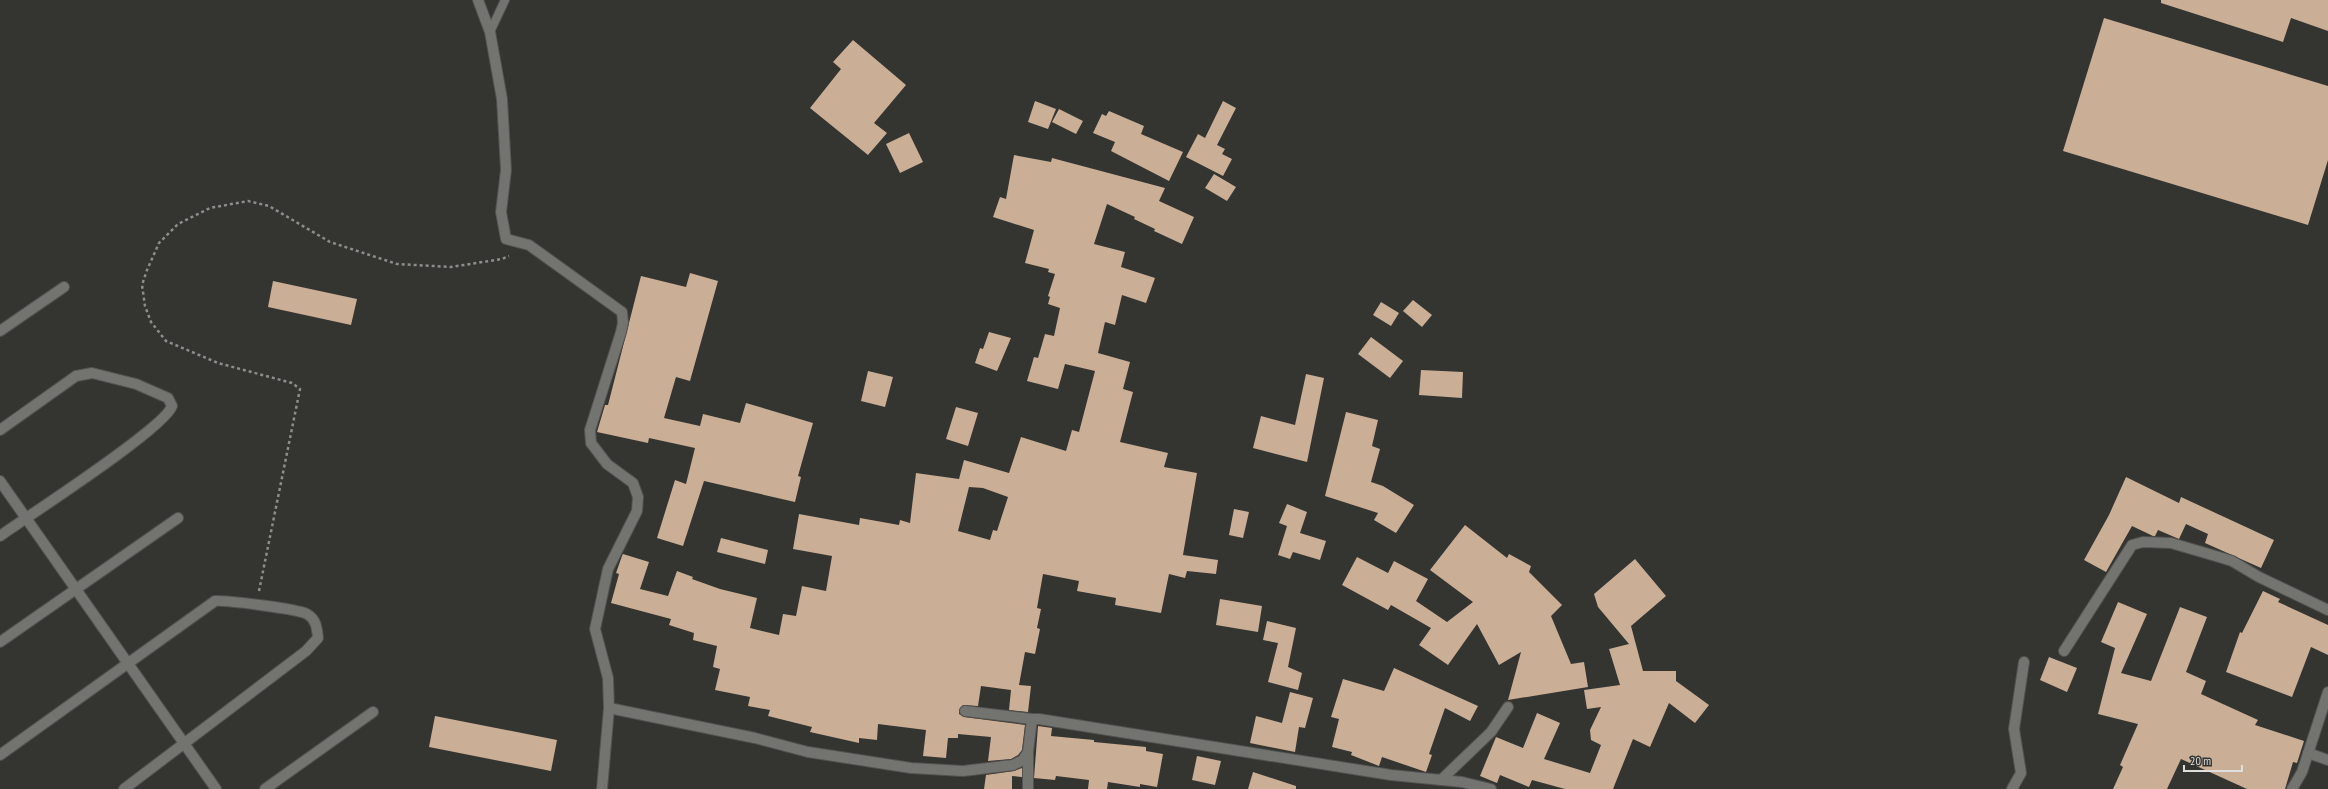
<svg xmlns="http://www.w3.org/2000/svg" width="2328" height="789" viewBox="0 0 2328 789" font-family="'PT Sans Narrow',sans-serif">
<rect width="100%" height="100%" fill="#343431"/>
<g fill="#caae96" fill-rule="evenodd">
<polygon points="2161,0 2328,0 2328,31 2291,18 2283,42 2161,3"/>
<polygon points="2104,18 2328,86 2328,160 2308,225 2063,151"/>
<polygon points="853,40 906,85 874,123 887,133 868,155 810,108 841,69 833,62"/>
<polygon points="1035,101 1056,109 1048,129 1028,122"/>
<polygon points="1223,101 1236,108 1217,145 1225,149 1222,154 1232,159 1223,176 1186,157 1198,134 1205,138"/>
<polygon points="1059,109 1083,121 1076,134 1052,122"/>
<polygon points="1109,111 1144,126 1141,134 1183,152 1169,181 1111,151 1115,142 1093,133 1102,114 1106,116"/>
<polygon points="909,133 923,162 900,173 886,144"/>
<path d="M1014 155 1051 162 1052 158 1165 188 1159 201 1194 217 1182 244 1154 231 1155 229 1134 219 1135 217 1107 204 1094 244 1125 252 1121 267 1155 278 1146 303 1122 295 1115 325 1105 322 1098 353 1130 362 1123 389 1133 392 1120 442 1168 453 1164 467 1197 473 1183 555 1218 560 1216 574 1187 571 1185 578 1169 574 1161 613 1115 605 1116 598 1077 591 1079 581 1043 574 1037 608 1041 609 1037 628 1040 629 1035 654 1025 652 1019 685 1031 686 1028 712 1009 710 1011 690 981 686 978 706 963 705 959 710V714L964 717 1025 725 1022 750 1018 755 1011 759 988 761 991 737 958 734V738H948L946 758 923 756 926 730 878 724 877 740 859 738V743L810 732 812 727 768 716 770 710 748 706 750 697 715 690 720 669 713 667 717 646 693 640 694 633 669 625 671 619 611 603 619 574 616 573 622 556 623 554 649 562 640 589 668 596 677 571 693 577 692 579 720 589 757 598 750 628 779 635 783 614 796 616 802 586 826 591 832 556 793 549 799 514 859 525 860 518 899 525 900 520 910 523 916 473 959 479 964 460 1009 473 1021 437 1066 451 1072 430 1079 432 1095 371 1065 364 1058 389 1027 381 1034 357 1038 358 1045 334 1054 336 1060 308 1048 304 1050 297 1048 296 1055 274 1048 272 1049 269 1025 263 1034 230 993 217 1000 197 1006 199ZM969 487 983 488 1008 497 997 531 993 530 990 540 958 531Z"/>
<polygon points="1214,174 1236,187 1227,201 1205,188"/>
<polygon points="690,273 718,281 690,381 676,377 664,418 700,426 703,414 740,423 746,403 813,423 798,476 801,477 795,502 704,481 683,546 657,538 675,480 686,484 695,448 649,438 648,443 597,432 605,405 608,405 641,276 686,287"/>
<polygon points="273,281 357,299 351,325 268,307"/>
<polygon points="1413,300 1432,315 1422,327 1403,311"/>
<polygon points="1381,302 1399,313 1391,326 1373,315"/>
<polygon points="989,332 1011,338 997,371 975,363 980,348 983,349"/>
<polygon points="1371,337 1403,361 1390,378 1358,354"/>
<polygon points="1421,370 1463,372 1462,398 1419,395"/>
<polygon points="868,371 893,377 885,407 861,401"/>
<polygon points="1306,374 1324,378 1307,462 1253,448 1261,416 1295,425"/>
<polygon points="956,407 978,413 968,446 946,439"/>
<polygon points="1346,412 1378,420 1372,446 1380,449 1371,482 1383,486 1414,505 1396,533 1374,520 1378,513 1325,496"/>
<polygon points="2126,477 2179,503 2181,497 2274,540 2261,568 2205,543 2208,534 2186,524 2179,539 2158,530 2155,536 2153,536 2132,526 2106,572 2084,560 2109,515"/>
<polygon points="1287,504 1307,512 1300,533 1326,541 1320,560 1293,552 1290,559 1278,555 1287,526 1279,523"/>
<polygon points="1234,509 1249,512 1243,538 1229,535"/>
<polygon points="1465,525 1507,558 1509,554 1531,566 1529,572 1562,605 1551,616 1571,664 1584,662 1588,687 1508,700 1521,652 1499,665 1477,624 1448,665 1419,645 1431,628 1391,605 1388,610 1342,585 1357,557 1388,573 1394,561 1428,579 1416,601 1447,622 1473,602 1430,570"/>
<polygon points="721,538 768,550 765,564 717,552"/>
<polygon points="1635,559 1666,596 1631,626 1643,671 1676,671 1676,681 1709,705 1695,723 1669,703 1650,747 1633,739 1613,789 1565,789 1532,780 1529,787 1500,775 1497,783 1480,776 1496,737 1523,748 1537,713 1560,723 1544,759 1590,773 1601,745 1591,740 1590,730 1601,707 1587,709 1584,690 1620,685 1609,649 1629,644 1598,607 1594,594"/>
<polygon points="2263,591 2280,599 2278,602 2328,625 2328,655 2311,647 2292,697 2226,672 2240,632 2242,633"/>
<polygon points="1220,599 1262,606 1258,632 1216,625"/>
<polygon points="2118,602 2147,614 2121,673 2151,681 2180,607 2207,617 2186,672 2206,681 2201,694 2258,720 2255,725 2304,741 2297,763 2293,762 2285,789 2247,789 2181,759 2167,789 2113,789 2123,767 2120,765 2138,724 2098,714 2115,648 2101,642"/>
<polygon points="1267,621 1296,628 1288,667 1302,673 1298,690 1268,682 1278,643 1263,640"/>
<polygon points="2049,657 2077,668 2067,692 2040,680"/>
<polygon points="1394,668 1478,706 1470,721 1445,708 1429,754 1432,755 1426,772 1382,757 1379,766 1351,755 1352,752 1332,747 1339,719 1331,717 1343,679 1384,691"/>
<polygon points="1290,692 1313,698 1305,728 1299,727 1295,752 1250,743 1256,716 1282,723"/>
<polygon points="435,716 557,740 551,771 429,747"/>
<polygon points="1038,726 1052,728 1051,736 1094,740 1094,742 1146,747 1146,751 1163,754 1157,787 1140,784 1140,787 1108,782 1107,789 1088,789 1089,780 1056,776 1055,780 1034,778"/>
<polygon points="1197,756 1221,761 1215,785 1192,780"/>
<polygon points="1022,768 1022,777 1012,776 1012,789 984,789 986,775 1014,771"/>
<polygon points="1253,772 1296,786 1296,789 1248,789"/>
</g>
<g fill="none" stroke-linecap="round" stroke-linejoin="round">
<g stroke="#535250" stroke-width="10">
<polyline id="lane" points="490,32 505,0"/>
</g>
<g stroke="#535250" stroke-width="12">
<g id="street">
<polyline points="478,0 490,32 502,99 506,170 501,212 506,239 529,245 622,312 623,323 621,332 590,430 591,443 607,464 633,483 638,497 637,511 608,569 595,629 608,678 609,708 755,738 808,752 911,768 963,771 1013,765 1023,760 1028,752 1032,719 1039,719 1391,775 1462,782 1491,789"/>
<polyline points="0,331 64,287"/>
<path d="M0 430 76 376 92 373 136 384 168 398 172 406C165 428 28 516 0 536"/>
<polyline points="0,481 216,789"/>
<polyline points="0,642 178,518"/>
<polyline points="2064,651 2132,545 2143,542 2171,543 2219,557 2232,561 2259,577 2328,610"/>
<polyline points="965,711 1032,719"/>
<polyline points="2308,753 2328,760"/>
<path d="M0 755 215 601C225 600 298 609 307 614 316 619 317 628 318 638L306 651 124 789"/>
<polyline points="1441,780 1491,732 1508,707"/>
<polyline points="265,789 373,712"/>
<polyline points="602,789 609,708"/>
<polyline points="1028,789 1028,752"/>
<polyline points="2012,789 2021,773 2014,729 2024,662"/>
<polyline points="2292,789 2302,772 2328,692"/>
</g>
</g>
<polyline stroke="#8d8d8b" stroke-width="2.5" stroke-dasharray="3 3" stroke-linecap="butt" points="259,591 300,389 292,383 218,363 166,341 151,322 145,306 142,285 147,270 159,243 178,224 210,208 248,201 269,206 330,242 397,264 451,267 502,259 509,256"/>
<use href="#lane" stroke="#737370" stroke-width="8"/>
<use href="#street" stroke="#737370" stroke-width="10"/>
</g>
<path d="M2184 765v6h58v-6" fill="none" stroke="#dfdfdd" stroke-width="2"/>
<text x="2190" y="765" font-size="12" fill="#dfdfdd" stroke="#343431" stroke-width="3" paint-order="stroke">20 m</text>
</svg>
